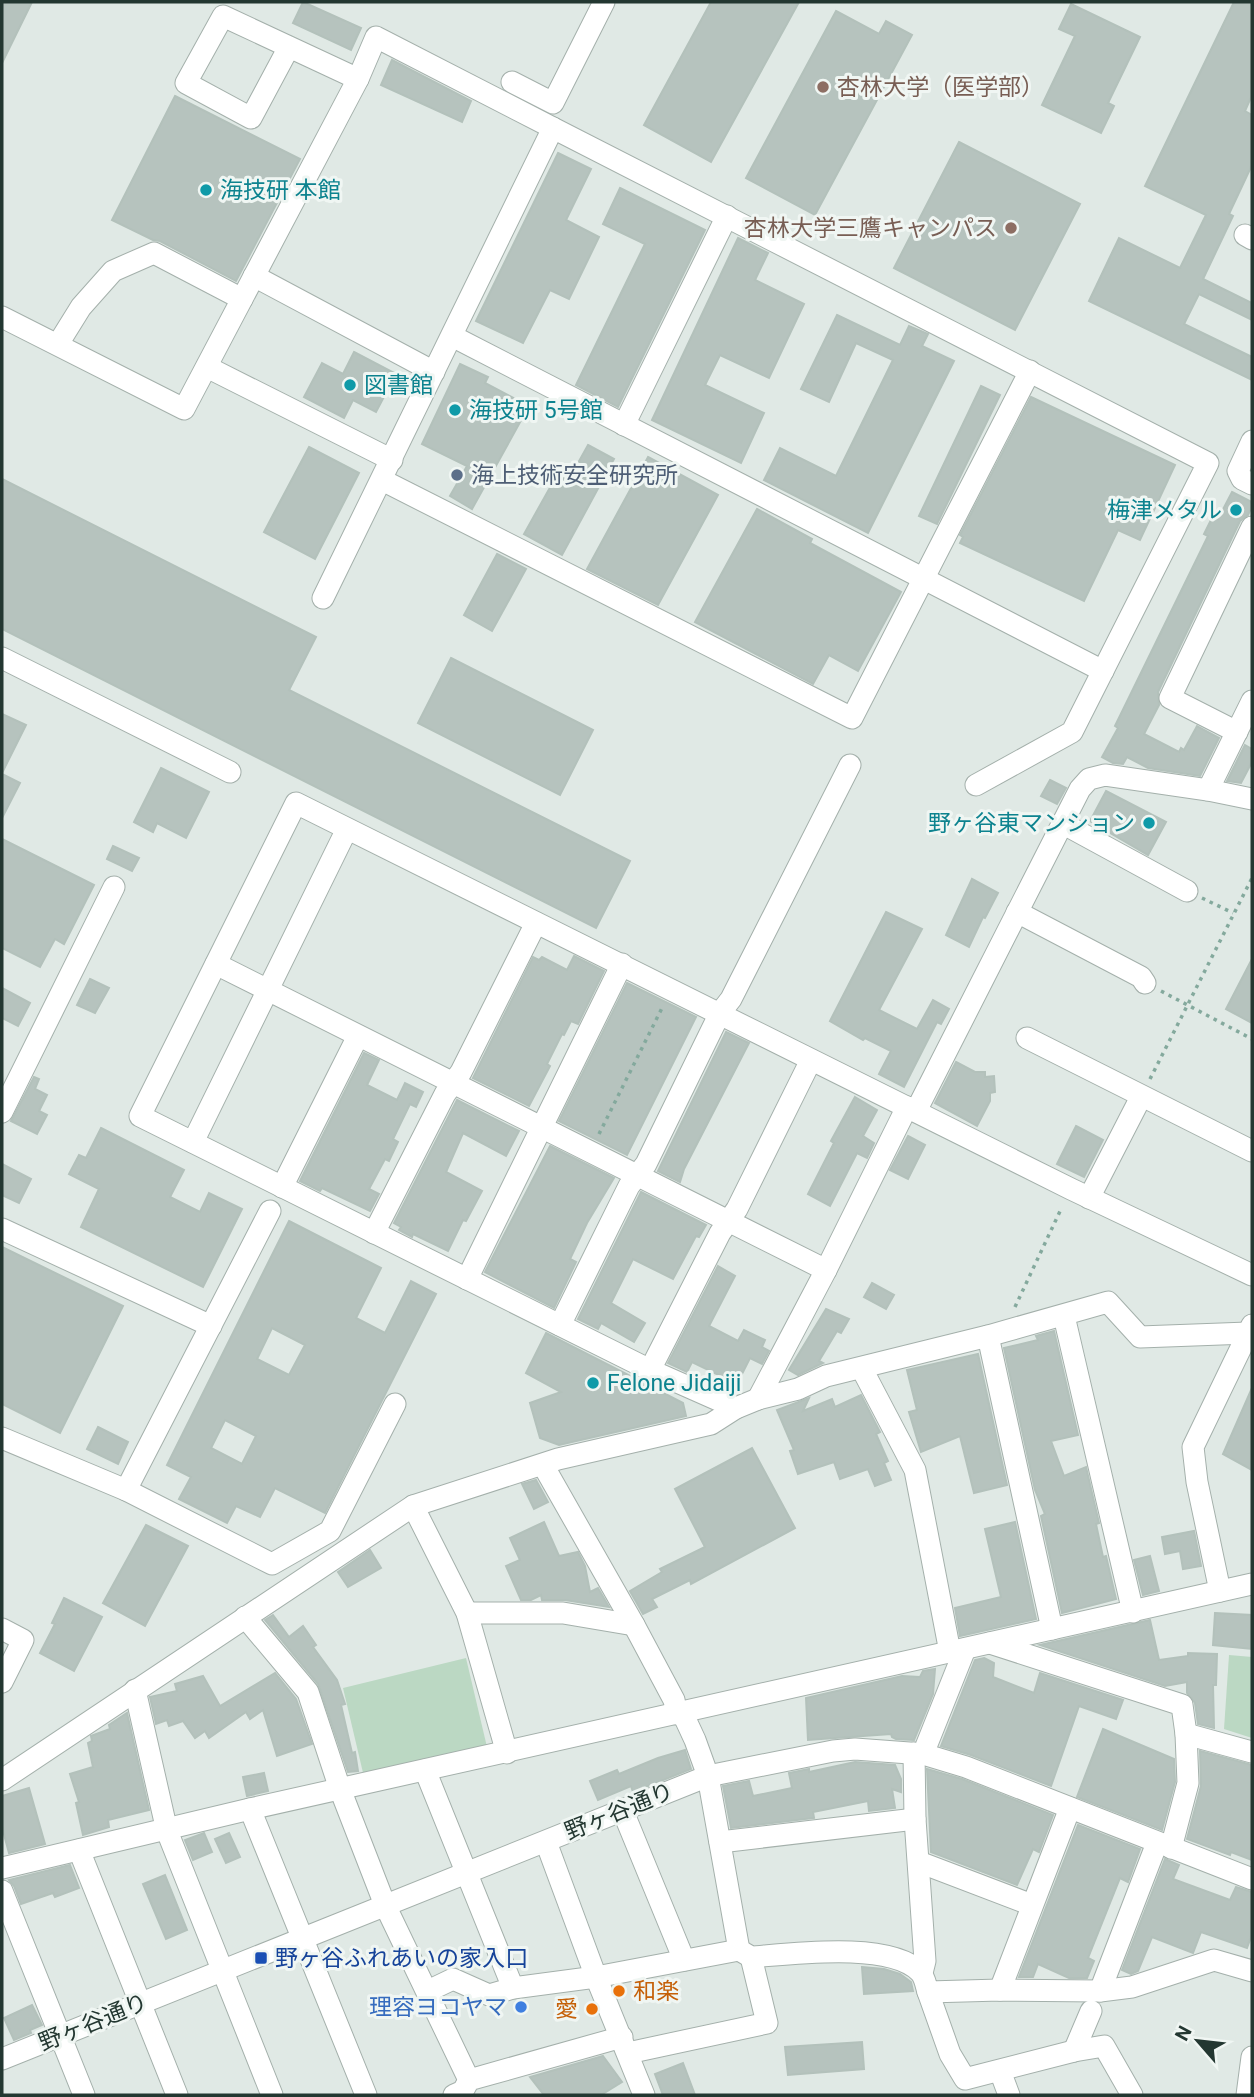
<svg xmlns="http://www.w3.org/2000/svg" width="1254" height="2097" viewBox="0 0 1254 2097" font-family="Roboto,'Noto Sans JP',sans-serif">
<rect width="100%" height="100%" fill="#e0e9e5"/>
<g fill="#bbd8c3">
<polygon points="1229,1655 1252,1657 1252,1738 1224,1729"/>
<polygon points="466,1658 487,1747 364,1777 343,1688"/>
</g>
<g fill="#b6c3be" stroke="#b3c1bb" stroke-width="2" fill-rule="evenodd">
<polygon points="2,2 32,2 2,63"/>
<polygon points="303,2 361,28 351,50 293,23"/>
<polygon points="711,2 799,2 711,162 644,125"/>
<polygon points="1234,2 1252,2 1252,95 1245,111 1252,115 1252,165 1229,214 1233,216 1203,279 1252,303 1252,320 1199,294 1184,324 1252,357 1252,380 1089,301 1119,238 1180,268 1206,215 1145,186"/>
<polygon points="1071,4 1140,37 1108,103 1114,106 1101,133 1042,105 1075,36 1059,29"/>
<polygon points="836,11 879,34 886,21 912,35 815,215 746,178"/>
<polygon points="392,60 471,101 462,122 381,85"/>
<polygon points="175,96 300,159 236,281 160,241 153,240 112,220"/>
<polygon points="959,142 1080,204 1015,330 894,268"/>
<polygon points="558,153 591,169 566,220 599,237 569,299 550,290 523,343 476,321"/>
<polygon points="620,188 705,230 618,407 576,385 645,244 603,224"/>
<polygon points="738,238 768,253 755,280 804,304 769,378 720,355 705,385 764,413 741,463 652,420"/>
<polygon points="837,315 900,345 909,326 928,334 922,346 954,361 868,533 764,480 780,448 836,476 893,360 856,343 829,402 801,389"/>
<polygon points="354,352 396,374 376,412 353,400 344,418 304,397 322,363 343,374"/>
<polygon points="460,364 488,377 485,383 529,406 472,509 450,496 467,466 422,444"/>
<polygon points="981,386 1000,395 937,524 919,516"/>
<polygon points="1031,397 1175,465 1140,540 1118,530 1084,601 960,543 963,537 960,535"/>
<polygon points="588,445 614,459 562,555 524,534 557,475 568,481"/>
<polygon points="309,447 359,473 315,559 264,532"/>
<polygon points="648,457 718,495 658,605 587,569"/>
<polygon points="2,479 316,637 289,690 630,861 596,928 2,629"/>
<polygon points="1232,492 1252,502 1252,506 1248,515 1240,521 1158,692 1159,705 1144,734 1179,752 1181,748 1184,750 1197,726 1219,738 1200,776 1148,768 1127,757 1123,764 1113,763 1102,757 1118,728 1115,726 1208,536 1204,534 1213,516 1218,519"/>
<polygon points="757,509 812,539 810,543 901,592 858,671 829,655 813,684 695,622"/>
<polygon points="497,554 526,569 492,631 464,615"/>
<polygon points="451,658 593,730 560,795 418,723"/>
<polygon points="2,714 26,725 2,773"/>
<polygon points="1245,745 1252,749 1252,762 1241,783 1227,781"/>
<polygon points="161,768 209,792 186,838 157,823 153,832 134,822"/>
<polygon points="2,774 20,783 2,818"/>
<polygon points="1050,780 1066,788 1057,804 1041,796"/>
<polygon points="1106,791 1166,822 1148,855 1090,821"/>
<polygon points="2,839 94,885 64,944 55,939 40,967 2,948"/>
<polygon points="113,846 139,858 132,871 107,859"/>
<polygon points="972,879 998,893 985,918 983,917 969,947 946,935"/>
<polygon points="886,912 922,929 879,1010 917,1029 933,1000 949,1009 941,1024 937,1022 904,1087 879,1074 891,1051 865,1038 863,1040 830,1021"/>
<polygon points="574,956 604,971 578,1024 571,1021 564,1035 562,1034 547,1064 550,1066 529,1106 473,1078 533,957 539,960 542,957 567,970"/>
<polygon points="1252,959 1252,1023 1226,1009"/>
<polygon points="90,979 109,988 95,1013 77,1005"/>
<polygon points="627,983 696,1017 627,1155 559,1121"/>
<polygon points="2,988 30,1003 18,1026 2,1018"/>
<polygon points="726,1032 749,1043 684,1169 680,1182 658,1171"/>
<polygon points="364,1053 379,1060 367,1085 397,1100 405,1083 423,1092 416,1107 410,1104 393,1139 398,1142 389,1161 385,1159 369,1189 379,1194 370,1211 322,1188 320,1191 300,1181"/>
<polygon points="956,1062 975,1072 985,1072 985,1077 994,1076 995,1092 990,1093 990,1101 977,1126 935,1103"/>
<polygon points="34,1077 39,1079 35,1089 47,1095 39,1111 47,1115 37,1134 11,1121"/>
<polygon points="855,1097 877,1110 863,1136 874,1143 867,1158 857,1153 830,1206 808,1194 834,1143 831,1141"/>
<polygon points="457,1100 519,1131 506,1156 463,1133 446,1172 482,1191 466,1221 463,1220 448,1251 413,1234 412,1237 399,1230 401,1227 394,1223"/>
<polygon points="1076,1126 1103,1140 1084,1177 1057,1164"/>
<polygon points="101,1128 184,1170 170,1197 200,1212 209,1193 242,1209 203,1287 81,1227 99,1189 69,1174 79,1155 86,1158"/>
<polygon points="908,1136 925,1145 908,1179 890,1170"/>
<polygon points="550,1146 614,1178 587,1223 570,1259 576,1262 554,1308 485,1272"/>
<polygon points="2,1164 31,1179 19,1203 2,1195"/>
<polygon points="641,1192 706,1225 699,1237 696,1236 673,1279 633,1259 611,1303 645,1323 634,1342 601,1323 598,1329 578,1319"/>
<path d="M289 1221 381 1268 356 1318 385 1333 411 1281 436 1294 325 1513 275 1488 260 1517 236 1506 227 1523 179 1499 191 1477 167 1465ZM272 1328 305 1345 289 1375 257 1359ZM225 1420 256 1436 242 1464 211 1448Z"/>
<polygon points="2,1247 123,1306 60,1433 2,1404"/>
<polygon points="718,1266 735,1276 709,1326 738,1341 744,1330 765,1340 762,1347 769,1351 762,1364 750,1358 737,1384 692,1362 687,1372 668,1363"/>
<polygon points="872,1283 894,1295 886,1309 864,1297"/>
<polygon points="826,1309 849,1319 841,1333 837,1331 819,1361 823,1363 798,1375 789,1370"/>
<polygon points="1054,1331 1078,1435 1051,1441 1064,1476 1086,1467 1099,1523 1096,1524 1103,1557 1106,1556 1116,1599 1062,1613 1041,1516 1045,1514 1035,1490 1004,1348 1038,1340 1036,1336"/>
<polygon points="546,1333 683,1403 686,1416 559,1445 540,1438 530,1403 561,1392 526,1373"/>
<polygon points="978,1354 1007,1485 974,1493 960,1436 921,1452 909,1412 917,1410 907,1370"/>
<polygon points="1252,1388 1252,1470 1223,1454"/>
<polygon points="861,1395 880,1432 876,1434 888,1461 884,1463 891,1480 875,1486 868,1469 840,1479 834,1462 798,1474 790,1451 794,1450 777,1410 809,1398 803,1411 832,1399 835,1407"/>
<polygon points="98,1427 128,1442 118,1464 87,1449"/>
<polygon points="752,1448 795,1528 691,1584 690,1580 652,1599 657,1607 643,1614 630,1591 662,1572 660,1569 705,1547 675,1489"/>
<polygon points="536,1480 548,1502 534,1509 522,1484"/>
<polygon points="544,1522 559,1556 578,1552 585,1566 590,1592 598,1588 609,1607 565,1600 542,1600 541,1595 531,1600 521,1600 506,1566 520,1560 510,1538"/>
<polygon points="1015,1522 1036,1619 960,1636 955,1608 1001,1597 985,1529"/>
<polygon points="146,1525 188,1546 145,1626 103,1603"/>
<polygon points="1194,1531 1201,1566 1183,1569 1180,1551 1165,1554 1162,1537"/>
<polygon points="370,1550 381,1568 348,1587 338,1572"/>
<polygon points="1150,1556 1159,1591 1143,1595 1134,1560"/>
<polygon points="64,1598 102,1617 74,1671 40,1653 55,1624 52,1623"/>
<polygon points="1215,1613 1252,1615 1252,1649 1213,1645"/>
<polygon points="273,1615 289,1637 303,1626 316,1645 313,1647 337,1680 345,1704 341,1705 352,1753 355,1752 358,1771 348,1772 318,1684 265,1620"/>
<polygon points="1150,1620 1159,1660 1188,1656 1188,1653 1217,1654 1216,1685 1213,1685 1214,1728 1198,1724 1195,1703 1187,1693 1187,1682 1165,1686 1040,1645"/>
<polygon points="984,1658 994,1663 993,1677 1034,1693 1040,1673 1123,1700 1116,1719 1079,1706 1051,1786 971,1755 941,1746 975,1660"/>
<polygon points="935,1669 933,1694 914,1740 896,1739 892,1737 891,1734 808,1740 806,1698 902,1676 920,1677 923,1671"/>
<polygon points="275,1673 296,1699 312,1744 277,1756 263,1710 250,1719 246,1712 209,1738 205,1731 195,1738 183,1721 169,1726 167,1720 156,1724 150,1697 177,1691 175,1684 203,1676 220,1706"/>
<polygon points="127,1713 149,1810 108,1820 109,1827 83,1835 76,1803 79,1802 70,1774 93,1767 88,1743 92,1741 91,1736 110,1729 109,1725"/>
<polygon points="1103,1729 1174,1759 1175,1782 1162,1830 1077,1797"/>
<polygon points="685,1750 691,1769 633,1792 631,1786 598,1800 590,1781 617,1770 619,1774 658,1758"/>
<polygon points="1200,1751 1252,1765 1252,1860 1231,1852 1230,1855 1187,1839 1201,1786"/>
<polygon points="855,1762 895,1765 901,1779 901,1792 892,1789 895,1808 869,1811 868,1801 813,1812 814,1818 731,1828 723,1786 749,1781 753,1796 792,1788 789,1773 809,1769 809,1772"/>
<polygon points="927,1769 962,1779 1053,1815 1039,1852 1033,1849 1017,1885 931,1852"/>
<polygon points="264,1773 268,1791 247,1796 243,1777"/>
<polygon points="29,1788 45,1844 9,1853 2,1827 2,1796"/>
<polygon points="1078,1825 1140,1849 1128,1882 1120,1878 1088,1958 1094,1961 1087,1978 1069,1978 1038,1964 1033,1977 1019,1977"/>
<polygon points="204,1833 212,1852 193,1860 185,1840"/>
<polygon points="229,1833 240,1857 226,1863 215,1839"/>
<polygon points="1165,1859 1179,1865 1173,1879 1230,1900 1236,1887 1252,1892 1252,1934 1247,1948 1201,1932 1193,1953 1152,1937 1138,1971 1131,1974 1122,1970"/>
<polygon points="70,1865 79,1888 55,1897 53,1893 21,1904 14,1886 9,1880"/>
<polygon points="165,1875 187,1930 166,1939 143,1884"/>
<polygon points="862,1967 884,1969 900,1974 911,1982 913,1991 864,1994"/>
<polygon points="32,2005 42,2025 30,2030 31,2033 14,2040 4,2018"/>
<polygon points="862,2042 864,2069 788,2075 785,2047"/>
<polygon points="603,2056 622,2082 601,2095 544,2095 530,2077"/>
<polygon points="683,2063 695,2095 663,2095 655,2074"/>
</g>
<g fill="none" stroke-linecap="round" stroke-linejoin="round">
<g stroke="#a4b0ab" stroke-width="23">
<g id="minor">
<polyline points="289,47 251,118 186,83 223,16 358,79"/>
<polyline points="512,82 553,103 604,2"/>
<polyline points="1245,235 1252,239"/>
<polyline points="254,276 434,372"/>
<polyline points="2,317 184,409 358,79 376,37 553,128"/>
<polyline points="452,336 1103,671"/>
<polyline points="58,344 81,307 113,271 154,253 242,299"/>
<polyline points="207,367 392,460"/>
<polyline points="624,425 727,216"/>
<polyline points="1252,441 1238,471 1242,479 1252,484"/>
<polyline points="382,480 852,718 1030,371"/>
<polyline points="323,598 553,128 1208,463 1072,732 976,785"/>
<polyline points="2,658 230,772"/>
<polyline points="1237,732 1170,698 1252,527"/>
<polyline points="1208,790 1252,701"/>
<polyline points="1062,823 1187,891"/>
<polyline points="1017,912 1141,977 1145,983"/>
<polyline points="216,964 826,1270"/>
<polyline points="1027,1038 1252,1151"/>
<polyline points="916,1111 1080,789 1089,779 1105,775 1208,790 1252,799"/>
<polyline points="2,1112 114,887"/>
<polyline points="193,1142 347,829"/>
<polyline points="282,1187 358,1036"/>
<polyline points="1089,1198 1141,1097"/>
<polyline points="2,1229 211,1326"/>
<polyline points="374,1233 445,1094 461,1072 536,923"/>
<polyline points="467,1279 622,964"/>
<polyline points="1064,1316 1133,1612"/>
<polyline points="560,1325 629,1186 646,1164 720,1013 731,999 850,765"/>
<polyline points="988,1336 1052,1629"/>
<polyline points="862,1369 915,1470 950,1652"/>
<polyline points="650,1370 720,1233 737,1209 811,1060"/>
<polyline points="758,1399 826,1270 907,1107"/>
<polyline points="736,1408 650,1370 140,1116 296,803 1071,1189 1252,1275"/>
<polyline points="2,1438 126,1490 272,1564 330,1531 395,1404"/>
<polyline points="543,1465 634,1625 674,1700 677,1714"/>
<polyline points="126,1490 270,1211"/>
<polyline points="413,1506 467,1613 507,1753"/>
<polyline points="1220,1591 1197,1482 1193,1447 1252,1325"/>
<polyline points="467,1613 563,1613 634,1625"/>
<polyline points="245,1617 308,1692 340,1789 385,1905 469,2080"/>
<polyline points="2,1629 23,1640 2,1682"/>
<polyline points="990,1643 1182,1705 1186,1734 1188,1783 1171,1848"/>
<polyline points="135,1690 167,1831 272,2095"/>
<polyline points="682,1712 695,1740 708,1776 739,1950"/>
<polyline points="1186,1734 1252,1752"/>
<polyline points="914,1753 915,1819 925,1961 922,1973"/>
<polyline points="923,1754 965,1649"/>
<polyline points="425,1770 513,1988"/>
<polyline points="2,1780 413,1506 558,1459 711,1424 736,1408 758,1399 798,1389 826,1376 988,1336 1108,1302 1140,1337 1248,1333"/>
<polyline points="250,1809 366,2095"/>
<polyline points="622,1809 684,1960"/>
<polyline points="546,1842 596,1977 644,2095"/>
<polyline points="720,1842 915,1819"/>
<polyline points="79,1850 177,2095"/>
<polyline points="919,1862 1032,1905"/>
<polyline points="2,1868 250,1809 1252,1584"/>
<polyline points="2,1891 84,2095"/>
<polyline points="1000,1990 1070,1808"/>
<path d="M428 1991 453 1979 489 1995 513 1988 596 1977 739 1950 751 1957C792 1954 890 1941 920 1972 925 1977 926 1986 928 1992L1000 1990 1100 1991 1132 1987 1214 1960 1252 1971"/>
<polyline points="1100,1991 1157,1843"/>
<polyline points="928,1992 950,2054 965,2079 1074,2051 1104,2046 1132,2095"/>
<polyline points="1074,2051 1091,2011"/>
<polyline points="628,2053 767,2023 751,1957"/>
<polyline points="2,2059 708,1776 833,1751 855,1749 923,1754 966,1767 1252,1879"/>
<polyline points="1000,2071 1009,2095"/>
<polyline points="454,2095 463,2091 469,2080 622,2037"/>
<polyline points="1247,2095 1252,2057"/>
</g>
</g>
<g stroke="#84a99d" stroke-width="3.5" stroke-dasharray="3.5 5" stroke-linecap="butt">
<polyline points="1202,898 1233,913"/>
<polyline points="1161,991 1252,1039"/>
<polyline points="1150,1079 1252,878"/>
<polyline points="599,1134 663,1006"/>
<polyline points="1015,1307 1062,1207"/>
</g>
<use href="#minor" stroke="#fff" stroke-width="21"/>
</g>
<g fill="#8d6e63" stroke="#f0f6f3" stroke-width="2.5">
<circle cx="823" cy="87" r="7"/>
<circle cx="1011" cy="228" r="7"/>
</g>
<g fill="#0f9aa8" stroke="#f0f6f3" stroke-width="2.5">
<circle cx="206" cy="190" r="7"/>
<circle cx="350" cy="385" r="7"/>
<circle cx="455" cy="410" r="7"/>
<circle cx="1236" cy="510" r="7"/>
<circle cx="1149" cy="823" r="7"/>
<circle cx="593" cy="1383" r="7"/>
</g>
<circle fill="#5c6f8a" stroke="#f0f6f3" stroke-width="2.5" cx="457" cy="475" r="7"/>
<rect fill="#1a4fb4" stroke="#f0f6f3" stroke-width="2.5" x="254" y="1951" width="14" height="14" rx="3.5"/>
<g fill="#e8710a" stroke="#f0f6f3" stroke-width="2.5">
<circle cx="619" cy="1991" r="7"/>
<circle cx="592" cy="2009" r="7"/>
</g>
<circle fill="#3f7fe0" stroke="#f0f6f3" stroke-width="2.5" cx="521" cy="2007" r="7"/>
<g text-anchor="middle" stroke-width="6" stroke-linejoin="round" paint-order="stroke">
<g font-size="23" fill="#785e54" stroke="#f0f6f3" text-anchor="start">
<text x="837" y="95">杏林大学（医学部）</text>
<text x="997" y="236" text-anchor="end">杏林大学三鷹キャンパス</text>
</g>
<g font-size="23" fill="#0d838f" stroke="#f0f6f3" text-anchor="start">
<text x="220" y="198">海技研 本館</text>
<text x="364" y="393">図書館</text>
<text x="469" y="418">海技研 5号館</text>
<text x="1222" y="518" text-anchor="end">梅津メタル</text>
<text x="1135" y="831" text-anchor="end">野ヶ谷東マンション</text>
<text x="607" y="1391">Felone Jidaiji</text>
</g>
<g font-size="23" fill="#4e5e75" stroke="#f0f6f3" text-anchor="start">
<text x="471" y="483">海上技術安全研究所</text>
</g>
<g font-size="23" fill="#233731" stroke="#f0f6f3">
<text transform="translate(619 1811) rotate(-22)" y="8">野ヶ谷通り</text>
<text transform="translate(93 2022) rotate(-22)" y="8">野ヶ谷通り</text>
</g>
<g font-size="23" fill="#164399" stroke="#f0f6f3" text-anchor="start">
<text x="275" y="1966">野ヶ谷ふれあいの家入口</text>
</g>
<g font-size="23" fill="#c56008" stroke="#f0f6f3" text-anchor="start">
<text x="633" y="1999">和楽</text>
<text x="578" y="2017" text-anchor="end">愛</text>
</g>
<g font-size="23" fill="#366cbe" stroke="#f0f6f3" text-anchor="end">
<text x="507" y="2015">理容ヨコヤマ</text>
</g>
</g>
<rect width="1254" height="2097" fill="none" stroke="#233731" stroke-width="7"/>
<g transform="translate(1198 2041) rotate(298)" stroke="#f0f6f3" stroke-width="5" paint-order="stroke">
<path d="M0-5L12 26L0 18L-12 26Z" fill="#233731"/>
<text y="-10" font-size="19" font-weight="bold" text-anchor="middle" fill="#233731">N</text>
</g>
</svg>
